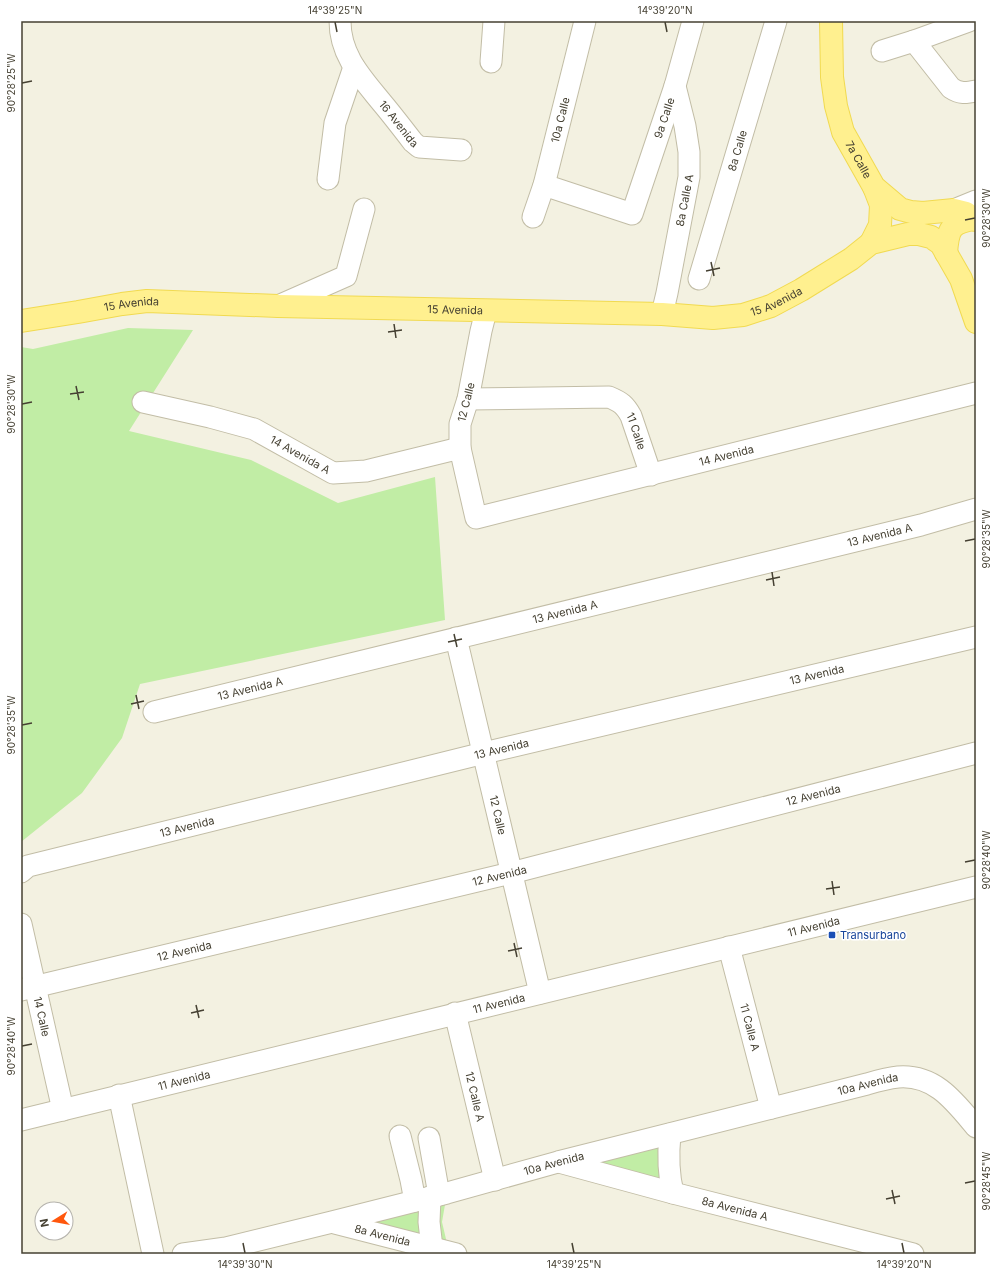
<svg xmlns="http://www.w3.org/2000/svg" width="997" height="1275" viewBox="0 0 997 1275" font-family="Inter,sans-serif">
<rect width="100%" height="100%" fill="#f3f1e1"/>
<g fill="#c1eda5">
<polygon points="128,328 193,330 129,431 251,460 338,503 435,477 445,620 140,684 122,738 82,793 21,842 21,347 33,349"/>
<polygon points="662,1145 664,1184 589,1164"/>
<polygon points="447,1193 442,1222 449,1252 332,1222"/>
</g>
<g fill="none" stroke-linecap="round" stroke-linejoin="round">
<g stroke="#c2bda6" stroke-width="23">
<g id="minor">
<path id="s1" d="M340 21C340 56 362 78 383 104 393 116 403 129 413 142L419 147 461 150"/>
<path d="M914 41 951 88C960 94 966 93 976 91"/>
<polyline points="882,51 914,41 969,21"/>
<polyline points="491,62 494,21"/>
<polyline points="328,179 335,123 354,67"/>
<path id="s2" d="M544 185 632 214 675 86 693 21"/>
<polyline points="954,210 976,201"/>
<path id="s3" d="M533 217 544 185 585 21"/>
<path id="s4" d="M699 279 776 21"/>
<polyline points="278,306 346,276 364,209"/>
<path id="s5" d="M486 311 481 331 468 399 460 424V448L476 518 976 393"/>
<path id="s6" d="M662 314 667 293 689 177V152L685 126 675 86"/>
<path id="s7" d="M468 399 609 397C621 402 625 405 631 416L651 475"/>
<path id="s8" d="M143 402 210 417 254 429 333 473 366 471 460 448"/>
<path id="s9" d="M456 638 540 993"/>
<path id="s10" d="M154 712 921 525 976 509"/>
<path id="s11" d="M21 872 28 866 484 753 976 637"/>
<path id="s12" d="M21 924 63 1110"/>
<path id="s13" d="M729 947 771 1108"/>
<path id="s14" d="M21 990 511 873 976 753"/>
<path id="s15" d="M455 1013 495 1180"/>
<polyline points="119,1095 153,1254"/>
<path id="s16" d="M21 1120 976 887"/>
<path d="M670 1134C668 1154 668 1173 673 1193"/>
<polyline points="400,1136 411,1180 415,1201"/>
<polyline points="429,1138 439,1195"/>
<path id="s17" d="M559 1162 673 1193 913 1254"/>
<polyline points="430,1197 429,1222 432,1248"/>
<path id="s18" d="M335 1223 456 1254"/>
<path id="s19" d="M183 1254 226 1248 332 1222 447 1193 558 1162 867 1084C877 1081 888 1078 898 1077 935 1074 955 1102 976 1127"/>
</g>
</g>
<g stroke="#f1da51" stroke-width="24">
<g id="major">
<path id="s20" d="M831 21 832 77 836 106 843 132 874 187 900 209 911 212 923 213 954 210 966 213 976 220"/>
<polyline points="871,243 880,225 881,205 874,187"/>
<path d="M946 253C948 229 950 223 974 219"/>
<path id="s21" d="M21 321 78 312 122 304 147 301 278 306 662 314 713 318 743 315 771 306 801 290 851 259 871 243 908 234H919L931 237 941 244 961 279 976 322"/>
</g>
</g>
<use href="#minor" stroke="#fff" stroke-width="21"/>
<use href="#major" stroke="#fff08f" stroke-width="22"/>
</g>
<path fill="none" stroke="#454032" stroke-width="1.5" d="M335 22 337 32M665 22 667 32M22 83 32 81M965 220 975 218M711 262 714 276M706 271 720 268M394 324 396 338M388 332 402 330M76 386 79 400M70 394 84 392M22 404 32 402M965 541 975 539M772 572 774 586M766 580 780 577M454 634 457 647M448 642 462 639M136 695 139 709M131 704 144 701M22 725 32 723M965 862 975 860M832 881 834 895M826 889 840 887M514 943 517 957M508 951 522 948M196 1005 199 1018M191 1013 204 1010M22 1046 32 1044M965 1183 975 1181M892 1190 895 1204M886 1199 900 1196M243 1243 245 1253M572 1243 574 1253M902 1243 904 1253"/>
<rect fill="#1a4fb4" stroke="#fff" stroke-width="1.5" x="828" y="931" width="8" height="8" rx="2"/>
<g text-anchor="middle" stroke-width="3" stroke-linejoin="round" paint-order="stroke">
<g font-size="11" fill="#454032" stroke="#fff">
<text dy="4" stroke="none"><textPath href="#s2" startOffset="194">9a Calle</textPath></text>
<text dy="4" stroke="none"><textPath href="#s3" startOffset="101">10a Calle</textPath></text>
<text dy="4" stroke="none"><textPath href="#s1" startOffset="121">16 Avenida</textPath></text>
<text dy="4" stroke="none"><textPath href="#s4" startOffset="134">8a Calle</textPath></text>
<text dy="4" stroke="none"><textPath href="#s20" startOffset="144">7a Calle</textPath></text>
<text dy="4" stroke="none"><textPath href="#s6" startOffset="116">8a Calle A</textPath></text>
<text dy="4" stroke="none"><textPath href="#s21" startOffset="760">15 Avenida</textPath></text>
<text dy="4" stroke="none"><textPath href="#s21" startOffset="112">15 Avenida</textPath></text>
<text dy="4" stroke="none"><textPath href="#s21" startOffset="436">15 Avenida</textPath></text>
<text transform="translate(466 402) rotate(-76)" y="4">12 Calle</text>
<text dy="4" stroke="none"><textPath href="#s7" startOffset="187">11 Calle</textPath></text>
<text dy="4" stroke="none"><textPath href="#s8" startOffset="167">14 Avenida A</textPath></text>
<text dy="4" stroke="none"><textPath href="#s5" startOffset="470">14 Avenida</textPath></text>
<text dy="4" stroke="none"><textPath href="#s10" startOffset="747">13 Avenida A</textPath></text>
<text dy="4" stroke="none"><textPath href="#s10" startOffset="423">13 Avenida A</textPath></text>
<text dy="4" stroke="none"><textPath href="#s11" startOffset="821">13 Avenida</textPath></text>
<text dy="4" stroke="none"><textPath href="#s10" startOffset="99">13 Avenida A</textPath></text>
<text dy="4" stroke="none"><textPath href="#s11" startOffset="497">13 Avenida</textPath></text>
<text dy="4" stroke="none"><textPath href="#s14" startOffset="816">12 Avenida</textPath></text>
<text dy="4" stroke="none"><textPath href="#s9" startOffset="182">12 Calle</textPath></text>
<text dy="4" stroke="none"><textPath href="#s11" startOffset="173">13 Avenida</textPath></text>
<text dy="4" stroke="none"><textPath href="#s14" startOffset="492">12 Avenida</textPath></text>
<text dy="4" stroke="none"><textPath href="#s16" startOffset="816">11 Avenida</textPath></text>
<text dy="4" stroke="none"><textPath href="#s14" startOffset="168">12 Avenida</textPath></text>
<text dy="4" stroke="none"><textPath href="#s16" startOffset="492">11 Avenida</textPath></text>
<text dy="4" stroke="none"><textPath href="#s12" startOffset="95">14 Calle</textPath></text>
<text dy="4" stroke="none"><textPath href="#s13" startOffset="83">11 Calle A</textPath></text>
<text dy="4" stroke="none"><textPath href="#s16" startOffset="168">11 Avenida</textPath></text>
<text dy="4" stroke="none"><textPath href="#s19" startOffset="706">10a Avenida</textPath></text>
<text dy="4" stroke="none"><textPath href="#s15" startOffset="86">12 Calle A</textPath></text>
<text dy="4" stroke="none"><textPath href="#s19" startOffset="382">10a Avenida</textPath></text>
<text dy="4" stroke="none"><textPath href="#s17" startOffset="182">8a Avenida A</textPath></text>
<text dy="4" stroke="none"><textPath href="#s18" startOffset="49">8a Avenida</textPath></text>
</g>
<g font-size="11" fill="#164399" stroke="#fff" text-anchor="start">
<text x="840" y="939">Transurbano</text>
</g>
</g>
<rect width="997" height="1275" fill="none" stroke="#ffffff" stroke-width="44"/>
<g transform="translate(54 1221) rotate(259)"><circle r="19" fill="#ffffff" stroke="#b5b3ad"/>
<path d="M0-3L7 15L0 10L-7 15Z" fill="#ff570d"/>
<text y="-6" font-size="11" font-weight="bold" text-anchor="middle" fill="#454032">N</text>
</g>
<rect x="22" y="22" width="953" height="1231" fill="none" stroke="#454032" stroke-width="1.5"/>
<g font-size="10" text-anchor="middle" fill="#454032">
<text x="335" y="14">14°39'25"N</text>
<text x="665" y="14">14°39'20"N</text>
<text transform="translate(11 83) rotate(-90)" y="4">90°28'25"W</text>
<text transform="translate(986 218) rotate(-90)" y="4">90°28'30"W</text>
<text transform="translate(11 404) rotate(-90)" y="4">90°28'30"W</text>
<text transform="translate(986 539) rotate(-90)" y="4">90°28'35"W</text>
<text transform="translate(11 725) rotate(-90)" y="4">90°28'35"W</text>
<text transform="translate(986 860) rotate(-90)" y="4">90°28'40"W</text>
<text transform="translate(11 1046) rotate(-90)" y="4">90°28'40"W</text>
<text transform="translate(986 1181) rotate(-90)" y="4">90°28'45"W</text>
<text x="245" y="1268">14°39'30"N</text>
<text x="574" y="1268">14°39'25"N</text>
<text x="904" y="1268">14°39'20"N</text>
</g>
</svg>
